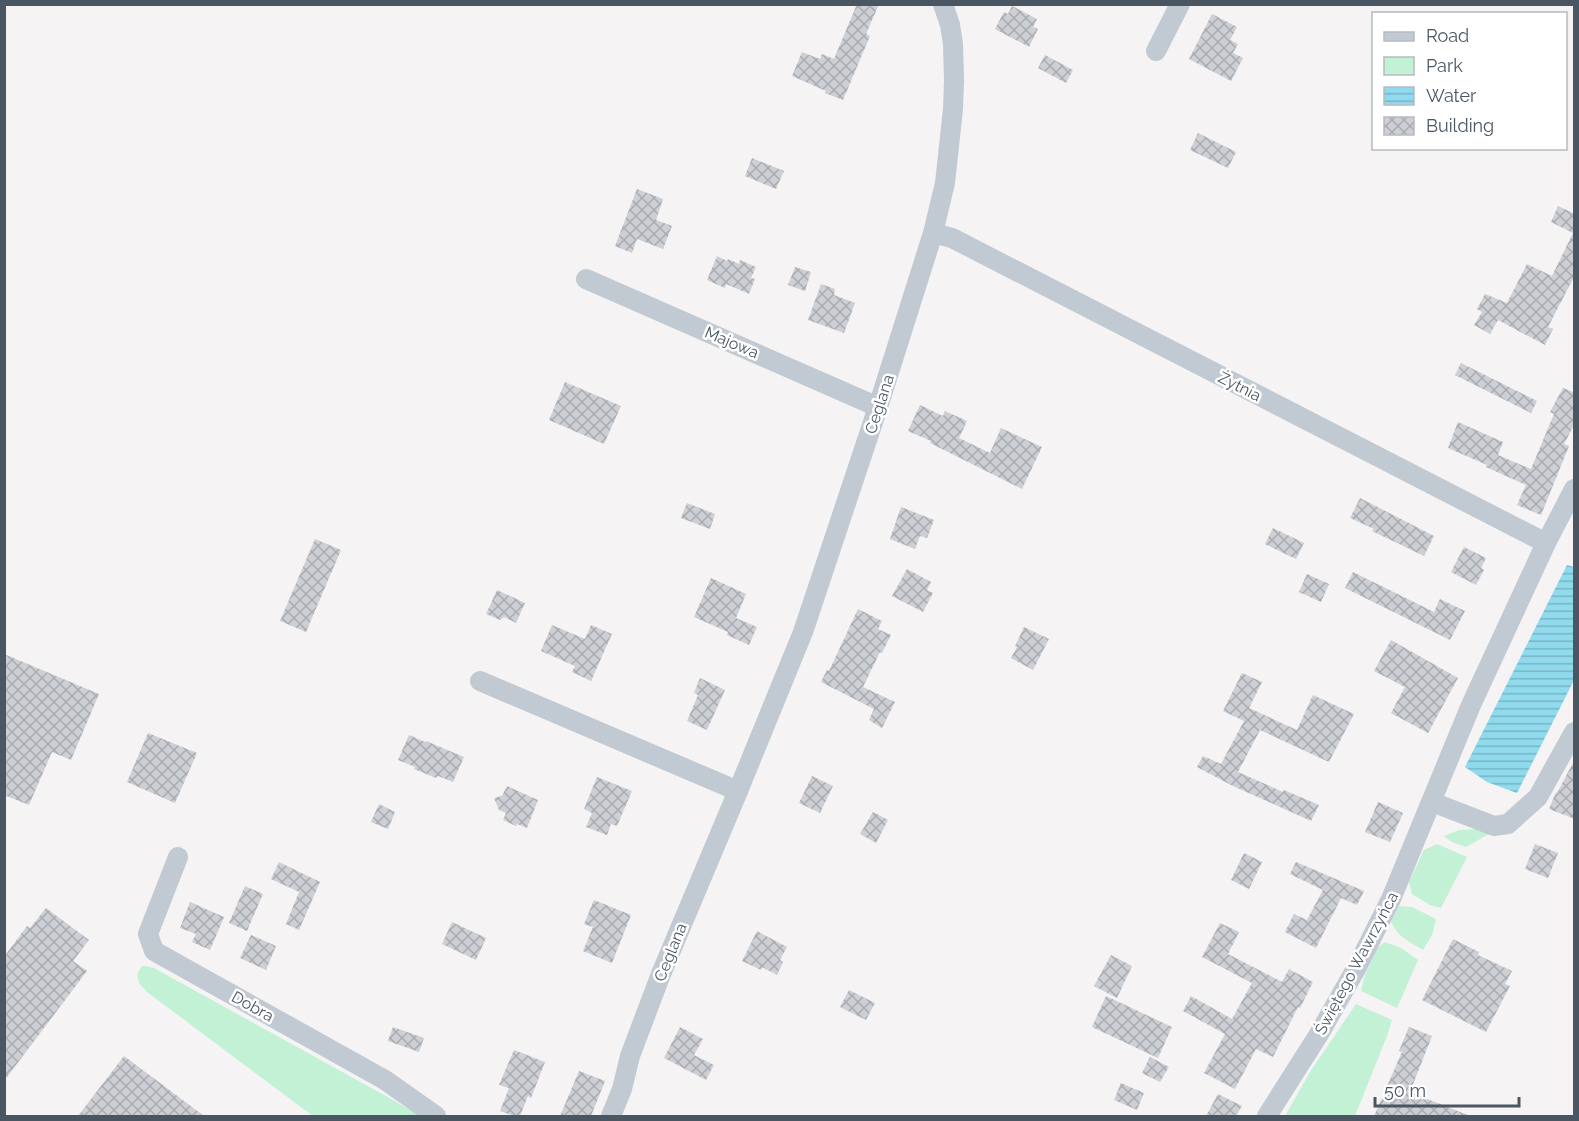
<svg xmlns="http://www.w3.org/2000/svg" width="1579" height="1121" viewBox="0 0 1579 1121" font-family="Raleway,sans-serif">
<defs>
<pattern id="water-rules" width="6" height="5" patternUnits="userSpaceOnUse" patternTransform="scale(1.5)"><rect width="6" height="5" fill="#90daee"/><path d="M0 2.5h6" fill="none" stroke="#78b4c4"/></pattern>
<pattern id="building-cross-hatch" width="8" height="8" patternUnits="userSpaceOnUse" patternTransform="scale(1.5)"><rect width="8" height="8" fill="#cdcfd5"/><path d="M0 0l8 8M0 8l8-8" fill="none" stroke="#a8abb0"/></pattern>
</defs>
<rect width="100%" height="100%" fill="#f5f3f3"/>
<g fill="#c3f1d5">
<polygon points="1478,829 1492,832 1466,847 1452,842 1444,836 1459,830"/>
<polygon points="1437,844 1467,857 1441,908 1430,905 1412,894 1409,882 1424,850"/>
<path d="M1399 906 1412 907 1436 919 1432 935 1423 950C1410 942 1396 936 1391 921Z"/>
<polygon points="1385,942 1401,948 1418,960 1397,1008 1361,991 1364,978 1377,948"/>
<polygon points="142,966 146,966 154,968 384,1095 421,1116 313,1116 147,992 139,983 137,974"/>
<polygon points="1356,1004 1392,1020 1387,1036 1355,1116 1285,1116 1310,1072"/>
</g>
<polygon fill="url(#water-rules)" points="1567,565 1574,567 1574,680 1517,793 1487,782 1465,767"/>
<g fill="url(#building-cross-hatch)">
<polygon points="857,4 879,4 866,34 870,36 843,100 825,93 826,91 792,76 802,52 820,59 822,54 834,59"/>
<polygon points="1012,6 1037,19 1033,27 1038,29 1029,47 995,29 1004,12 1008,14"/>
<polygon points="1212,14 1237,27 1230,40 1238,44 1233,53 1243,58 1231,81 1189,59"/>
<polygon points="1045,55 1073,70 1066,83 1038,68"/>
<polygon points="1198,133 1236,152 1228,168 1190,150"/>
<polygon points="752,158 784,171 776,189 745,176"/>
<polygon points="637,189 663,199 656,220 672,226 663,249 637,239 632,253 615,246"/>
<polygon points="1558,206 1575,214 1575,275 1548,327 1553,329 1545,345 1498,320 1490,334 1474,325 1482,312 1477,309 1485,294 1507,303 1527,264 1552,276 1573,233 1551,222"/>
<polygon points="717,256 727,261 728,259 739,264 740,260 756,267 751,278 755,279 749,294 726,284 725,288 707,280"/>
<polygon points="795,267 811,272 805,291 788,285"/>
<polygon points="821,284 835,289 834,295 855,303 844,333 808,320"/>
<polygon points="1461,363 1537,401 1531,413 1455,375"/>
<polygon points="565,382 621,406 604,444 549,420"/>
<polygon points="1563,388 1575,393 1575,423 1564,444 1569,446 1541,515 1517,505 1526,485 1486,467 1487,465 1448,448 1458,422 1503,442 1498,455 1531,469 1554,414 1550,412"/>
<polygon points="920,405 943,416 945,411 967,421 959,438 990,453 1001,428 1042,447 1022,489 930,443 931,441 908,431"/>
<polygon points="1360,498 1434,536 1424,556 1372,531 1374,529 1350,518"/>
<polygon points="687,503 715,514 710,529 681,518"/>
<polygon points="901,507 934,520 927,538 920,536 915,549 890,539"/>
<polygon points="1273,528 1304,543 1296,559 1265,544"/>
<polygon points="315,539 341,550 306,632 280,621"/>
<polygon points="1464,547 1486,558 1481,568 1484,570 1476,585 1451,572"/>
<polygon points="907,569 931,582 927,590 933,593 923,612 892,596"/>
<polygon points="1353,572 1434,612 1440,599 1465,611 1450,640 1345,588"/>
<polygon points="1307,574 1329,584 1321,602 1299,592"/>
<polygon points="711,578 746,594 736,618 757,627 749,645 727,635 728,632 694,617"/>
<polygon points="497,590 525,603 516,623 504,617 500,620 486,614"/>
<polygon points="858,609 882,621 878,629 891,635 882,653 880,652 863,687 895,702 882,728 869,720 874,709 821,682 827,670 829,671"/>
<polygon points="552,625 585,639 591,625 612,634 591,681 572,672 575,666 541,651"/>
<polygon points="1024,627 1049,639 1033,670 1011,658 1017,647 1015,646"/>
<polygon points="1391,640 1458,678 1428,733 1391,713 1405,687 1374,671"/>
<polygon points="4,654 99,694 71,760 52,752 29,805 4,795"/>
<polygon points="1242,673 1262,682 1249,708 1297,730 1313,695 1354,714 1329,762 1260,730 1238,772 1283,792 1284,790 1319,805 1311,821 1231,785 1197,767 1203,756 1221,764 1244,721 1223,711"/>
<polygon points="700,678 725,690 707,730 687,721 698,695 694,693"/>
<polygon points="148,733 197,753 175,803 127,782"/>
<polygon points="409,735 425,742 426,741 464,757 453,782 438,776 436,778 414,769 415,767 398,760"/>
<polygon points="1575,759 1575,819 1549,809 1556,792 1557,793"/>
<polygon points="812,776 833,786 820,813 799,803"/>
<polygon points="597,777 632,791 617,826 611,824 607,835 586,827 592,813 584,809"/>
<polygon points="507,786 538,800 527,828 517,824 516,826 503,820 506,813 499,810 494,798 502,796"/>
<polygon points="1378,802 1403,813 1390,842 1365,832"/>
<polygon points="379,804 395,812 388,829 371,822"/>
<polygon points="873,812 888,820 876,843 860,834"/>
<polygon points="1535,844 1558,853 1548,878 1525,869"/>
<polygon points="1244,853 1262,862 1249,889 1231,880"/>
<polygon points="279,862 320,882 299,930 286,924 299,892 271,879"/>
<polygon points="1296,862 1364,891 1357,905 1341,898 1316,948 1285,932 1294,914 1307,920 1323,890 1290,874"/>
<polygon points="245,886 263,894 247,931 229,923"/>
<polygon points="594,900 631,915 612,963 583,951 593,927 584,924"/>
<polygon points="190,902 224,917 210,950 192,942 196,934 180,928"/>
<polygon points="46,908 89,940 73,961 87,971 4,1081 4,957 27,926 30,928"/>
<polygon points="452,922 486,938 476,960 442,944"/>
<polygon points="1220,923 1239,932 1228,954 1282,982 1289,969 1313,982 1300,1008 1298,1007 1273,1057 1256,1049 1235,1089 1204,1073 1225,1034 1183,1011 1191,996 1232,1019 1252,983 1202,957"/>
<polygon points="757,931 787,947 780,960 783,962 777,975 762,967 761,970 742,961"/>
<polygon points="251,935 276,946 266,970 240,958"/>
<polygon points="1453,939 1479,952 1478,955 1512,971 1505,984 1510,986 1486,1032 1422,1000"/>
<polygon points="1111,955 1132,966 1117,998 1094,986"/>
<polygon points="849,990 875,1003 866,1020 840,1007"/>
<polygon points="1106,996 1172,1027 1158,1058 1092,1027"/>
<polygon points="393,1027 424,1038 419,1052 388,1041"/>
<polygon points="680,1027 703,1039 694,1055 714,1065 706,1080 664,1058"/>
<polygon points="1409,1027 1432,1036 1410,1092 1470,1116 1374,1116 1402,1052 1399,1051"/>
<polygon points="514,1050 545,1062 531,1098 528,1096 520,1116 514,1116 500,1111 509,1088 499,1085"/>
<polygon points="124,1056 204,1116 78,1116"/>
<polygon points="1150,1057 1169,1067 1160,1082 1142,1073"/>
<polygon points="579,1071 605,1081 591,1116 560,1116"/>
<polygon points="1121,1083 1144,1093 1137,1110 1114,1100"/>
<polygon points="1218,1094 1242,1106 1236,1116 1206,1116"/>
</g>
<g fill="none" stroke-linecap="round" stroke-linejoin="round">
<g stroke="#c1cad2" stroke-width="20">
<polyline points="1156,51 1180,4"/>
<polyline points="933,233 952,238 1546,543"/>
<polyline points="586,279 878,407"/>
<polyline points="480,681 738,791"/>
<polyline points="1432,802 1494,826 1508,824 1538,797 1574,732"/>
<polyline points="178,857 148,934 154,951 385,1080 436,1116"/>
<polyline points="611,1116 622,1089 630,1056 661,974 738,791 803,632 878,407 933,233 945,183 953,109 954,80 953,44 950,25 943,4"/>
<polyline points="1267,1116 1319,1034 1357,967 1391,899 1471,705 1546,543 1574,489"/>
</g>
</g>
<g text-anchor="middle" stroke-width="5" stroke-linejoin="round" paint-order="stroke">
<g font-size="16" fill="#4a5661" stroke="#fff">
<text transform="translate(732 342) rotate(23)" y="6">Majowa</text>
<text transform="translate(1240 386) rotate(27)" y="6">Żytnia</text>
<text transform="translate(879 404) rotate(-72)" y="6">Ceglana</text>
<text transform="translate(670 952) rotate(-68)" y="6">Ceglana</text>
<text transform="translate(1356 963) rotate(-62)" y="6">Świętego Wawrzyńca</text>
<text transform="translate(253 1006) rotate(29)" y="6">Dobra</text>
</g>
</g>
<rect width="1579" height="1121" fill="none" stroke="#4a5661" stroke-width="12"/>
<rect x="1372" y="12" width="195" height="138" fill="#ffffff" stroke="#b7bbc0" stroke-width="1.5"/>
<rect x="1384" y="32" width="30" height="9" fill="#c1cad2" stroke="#b7bbc0" stroke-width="1.5"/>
<text x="1426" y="42" font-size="18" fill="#4a5661">Road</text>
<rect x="1384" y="57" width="30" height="18" fill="#c3f1d5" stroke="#b7bbc0" stroke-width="1.5"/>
<text x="1426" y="72" font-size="18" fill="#4a5661">Park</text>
<rect x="1384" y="87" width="30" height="18" fill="url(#water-rules)" stroke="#b7bbc0" stroke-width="1.5"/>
<text x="1426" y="102" font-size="18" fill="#4a5661">Water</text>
<rect x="1384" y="117" width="30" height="18" fill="url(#building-cross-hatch)" stroke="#b7bbc0" stroke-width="1.5"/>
<text x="1426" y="132" font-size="18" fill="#4a5661">Building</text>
<path d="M1375 1097v9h144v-9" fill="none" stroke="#4a5661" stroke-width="3"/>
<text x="1384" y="1097" font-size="18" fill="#4a5661" stroke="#ffffff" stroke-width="4.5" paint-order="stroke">50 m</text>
</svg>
